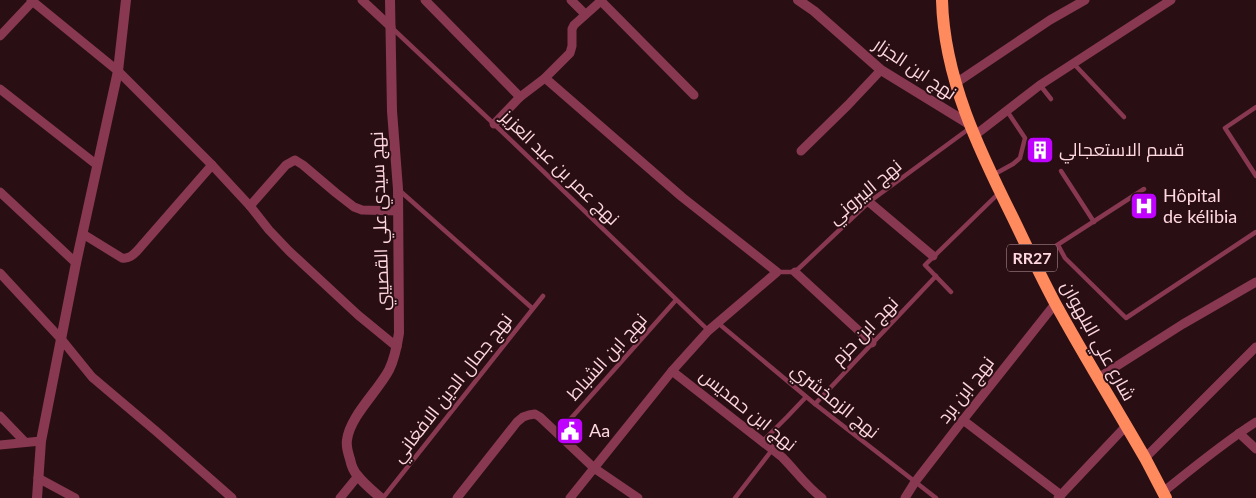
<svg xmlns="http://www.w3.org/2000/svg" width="1256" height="498" viewBox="0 0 1256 498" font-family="Lato,Cairo,sans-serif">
<rect width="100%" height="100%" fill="#290f14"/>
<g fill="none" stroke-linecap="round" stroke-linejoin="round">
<g stroke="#893852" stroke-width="4.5">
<polyline points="392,28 494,124 708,330"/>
<polyline points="1074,64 1124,117"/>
<polyline points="1040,85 1051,99"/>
<polyline points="1256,107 1225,128 1256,176"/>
<polyline points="1061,171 1094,222"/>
<polyline points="993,175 1013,164 1020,158 1025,138 1007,111"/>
<polyline points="399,190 532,308"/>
<polyline points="1058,245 1065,258 1126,318 1256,232"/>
<polyline points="1034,260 1144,189"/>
<polyline points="777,272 795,272 869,202 970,128"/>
<polyline points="951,292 925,265 999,193"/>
<polyline points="718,323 815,404 936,498"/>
<polyline points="815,404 936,276"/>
<polyline points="558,433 676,300"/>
<polyline points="762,442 787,417 806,397"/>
<polyline points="383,498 543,296"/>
<polyline points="735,498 772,450"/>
</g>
<g stroke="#893852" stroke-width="9">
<polyline points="31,0 118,71 212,165 250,206 269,230 289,251 358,315 397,347"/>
<polyline points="362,0 391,27"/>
<polyline points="425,0 520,97"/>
<polyline points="571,0 585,14"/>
<polyline points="601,1 694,95"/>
<polyline points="0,36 33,1"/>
<polyline points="545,78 682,197 777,272 708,331 672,371 570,498"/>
<polyline points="956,83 1050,20 1085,0"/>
<polyline points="0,89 97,165"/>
<polyline points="494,124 520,97 545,78 570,53 572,46 572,29 574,25 602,0"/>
<polyline points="974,136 1040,85 1171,0"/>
<polyline points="801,151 848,105 881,70"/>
<polyline points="0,192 76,263"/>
<polyline points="869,202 933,256"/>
<polyline points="250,206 286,165 295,160 303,165 336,193 354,207 362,210 398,211"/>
<path d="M83 234 122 258C129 259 133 255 137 251L212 165"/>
<polyline points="795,272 872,343"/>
<polyline points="0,273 62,340 92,377 157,432 232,498"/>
<path d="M672 371 782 457C796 471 806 486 822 498"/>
<polyline points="1098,378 1183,324 1256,282"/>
<polyline points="0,416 25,442"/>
<polyline points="963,420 1061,495"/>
<polyline points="1239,433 1256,449"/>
<polyline points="0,445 41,441"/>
<polyline points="1145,458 1256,347"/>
<polyline points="38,478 75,498"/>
<path d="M1163 492C1193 468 1223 443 1256 422"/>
<polyline points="340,498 358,476"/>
<polyline points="457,498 517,422 523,417 529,415 535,414 540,417 594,468 638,498"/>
<polyline points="905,498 915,482 963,420 1055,304"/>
<polyline points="1058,498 1126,426"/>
</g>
<g stroke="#893852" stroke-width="10">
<polyline points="798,0 814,11 881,70 969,124"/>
<polyline points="37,498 41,441 76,263 118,71 126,0"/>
<path d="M381 498C373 491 364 484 358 476 354 472 351 464 350 459 348 453 346 446 347 440 350 416 378 391 389 370 395 358 397 346 399 333L398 189 392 111 390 0"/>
</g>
<path stroke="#ff8a5e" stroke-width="12" d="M942 0C944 78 979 150 1013 218 1027 247 1040 275 1055 303 1084 356 1115 406 1145 458 1152 471 1159 485 1166 498"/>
</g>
<defs>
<g id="building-square" transform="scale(1.4375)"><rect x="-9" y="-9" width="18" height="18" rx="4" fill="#bf03ff" stroke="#290f14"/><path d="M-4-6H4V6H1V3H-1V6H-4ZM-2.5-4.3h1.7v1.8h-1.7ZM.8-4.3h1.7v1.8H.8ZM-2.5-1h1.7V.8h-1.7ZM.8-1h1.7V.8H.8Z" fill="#fff"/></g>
<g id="hospital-square" transform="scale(1.4375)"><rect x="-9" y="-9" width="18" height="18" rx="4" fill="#bf03ff" stroke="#290f14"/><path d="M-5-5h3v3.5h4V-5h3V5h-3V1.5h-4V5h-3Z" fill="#fff"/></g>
<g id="civic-square" transform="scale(1.4375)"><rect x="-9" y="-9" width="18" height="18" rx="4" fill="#bf03ff" stroke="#290f14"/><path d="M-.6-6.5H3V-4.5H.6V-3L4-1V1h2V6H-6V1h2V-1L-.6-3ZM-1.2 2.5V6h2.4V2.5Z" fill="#fff"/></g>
</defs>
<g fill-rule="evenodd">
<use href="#building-square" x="1040" y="150"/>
<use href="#hospital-square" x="1144" y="206"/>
<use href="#civic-square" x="570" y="431"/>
</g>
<g text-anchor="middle" stroke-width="4" stroke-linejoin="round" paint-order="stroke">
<rect fill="#290f14" stroke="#bf9ba3" stroke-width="1" x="1007" y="244.5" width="50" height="27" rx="4"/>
<g font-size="16" font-weight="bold" fill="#ffd7e0">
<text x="1032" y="264">RR27</text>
</g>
<g font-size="18" fill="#ffd7e0" stroke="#290f14">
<text transform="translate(915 69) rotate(34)" y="6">نهج ابن الجزار</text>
<text transform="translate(560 168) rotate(44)" y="6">نهج عمر بن عبد العزيز</text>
<text transform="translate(865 192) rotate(-40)" y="6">نهج البيروني</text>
<text transform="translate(380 221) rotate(-92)" y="6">نهج سيدي علي القصيبي</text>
<text transform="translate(865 331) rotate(-46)" y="6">نهج ابن حزم</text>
<text transform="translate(1098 341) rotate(61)" y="6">شارع علي البلهوان</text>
<text transform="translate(607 357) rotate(-48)" y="6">نهج ابن الشباط</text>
<text transform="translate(452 388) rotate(-52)" y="6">نهج جمال الدين الافغاني</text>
<text transform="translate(966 390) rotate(-52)" y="6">نهج ابن برد</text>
<text transform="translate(835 401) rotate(39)" y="6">نهج الزمخشري</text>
<text transform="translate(748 410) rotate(39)" y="6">نهج ابن حمديس</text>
</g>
<g font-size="18" fill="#ffd7e0" stroke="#290f14" text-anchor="start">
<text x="1059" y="156">قسم الاستعجالي</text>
<text x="1163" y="202">Hôpital<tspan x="1163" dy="21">de kélibia</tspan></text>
<text x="589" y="437">Aa</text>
</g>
</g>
</svg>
